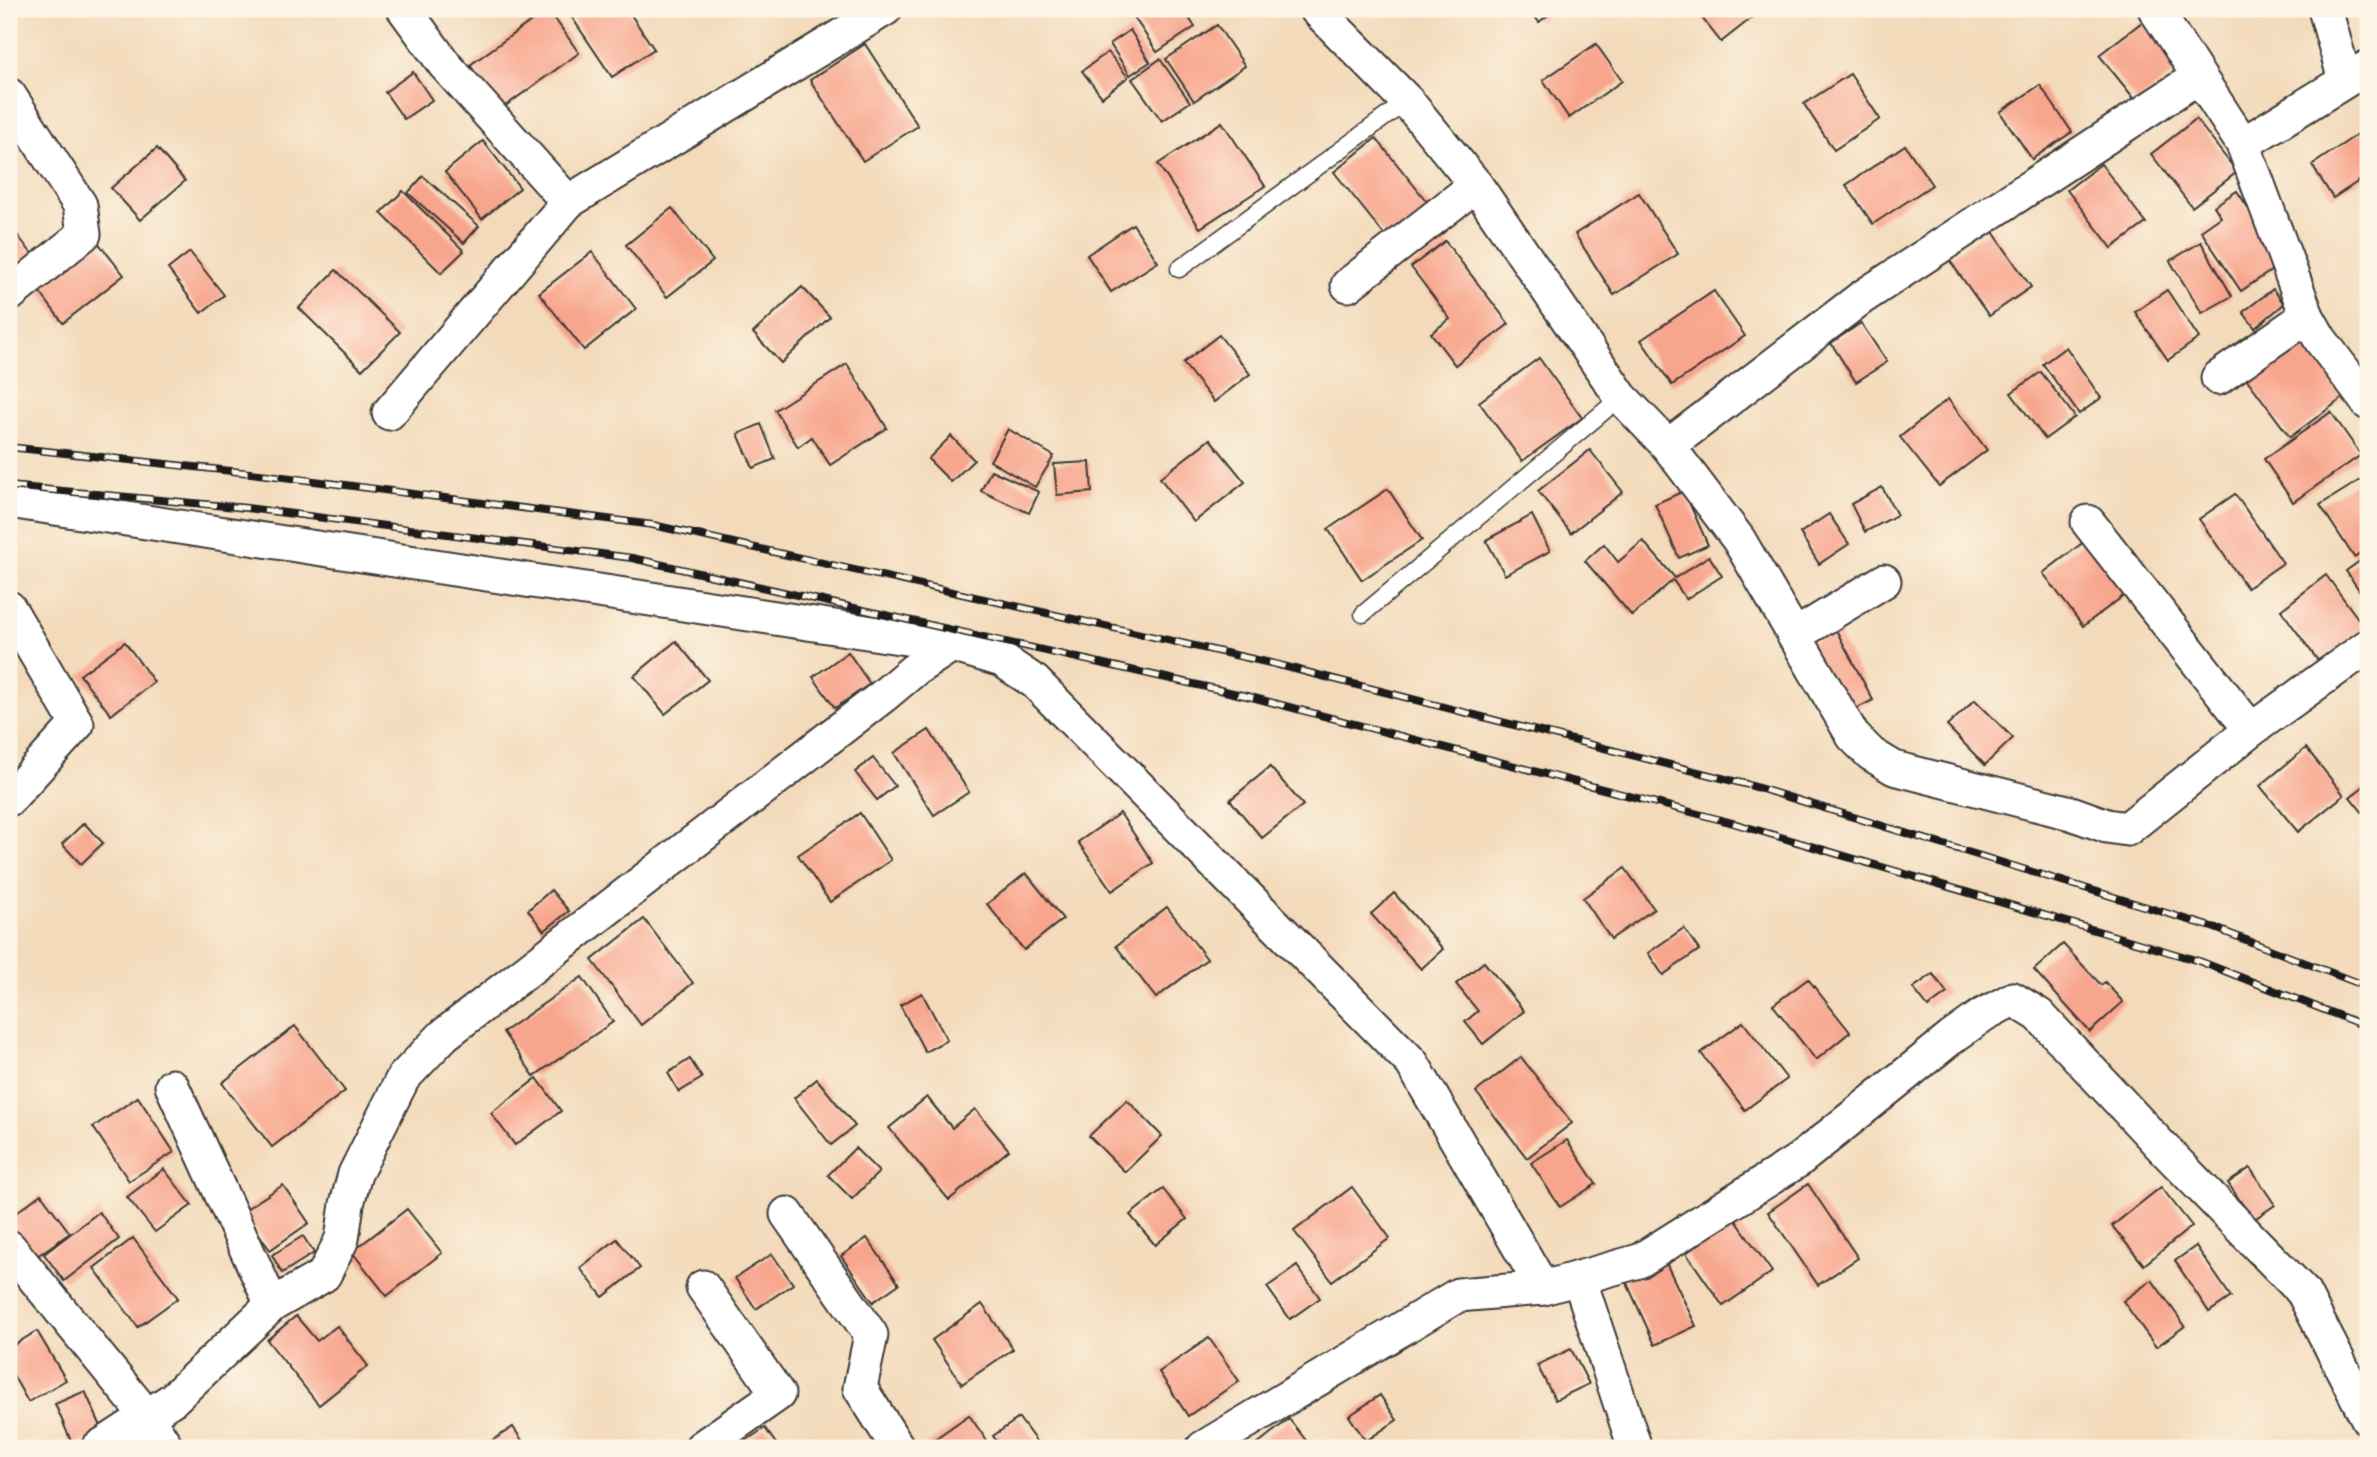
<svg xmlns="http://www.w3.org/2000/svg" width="2377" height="1457" viewBox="0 0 2377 1457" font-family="'Gochi Hand',sans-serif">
<rect width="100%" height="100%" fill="#fcf5e5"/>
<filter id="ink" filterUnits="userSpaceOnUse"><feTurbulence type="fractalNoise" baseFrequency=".0143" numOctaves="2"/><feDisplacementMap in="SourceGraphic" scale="14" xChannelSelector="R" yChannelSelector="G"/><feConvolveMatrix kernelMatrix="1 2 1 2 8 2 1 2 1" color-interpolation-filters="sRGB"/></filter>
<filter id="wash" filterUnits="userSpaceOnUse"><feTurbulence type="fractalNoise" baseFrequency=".00686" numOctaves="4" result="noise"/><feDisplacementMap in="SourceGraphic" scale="28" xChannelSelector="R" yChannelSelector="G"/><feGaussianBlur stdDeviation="1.57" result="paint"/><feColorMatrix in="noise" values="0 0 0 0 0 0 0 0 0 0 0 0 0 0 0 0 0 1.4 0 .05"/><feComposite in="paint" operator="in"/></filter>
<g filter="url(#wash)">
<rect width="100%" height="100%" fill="#f3daba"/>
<g id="blocks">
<g fill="#f8a58d">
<polygon points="548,9 579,53 501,109 470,65"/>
<polygon points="581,9 627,9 654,49 612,77 571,16"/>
<polygon points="1147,9 1183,9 1195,27 1157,52 1134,17"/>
<polygon points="1529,9 1556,9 1539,22"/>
<polygon points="1695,9 1755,9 1758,13 1721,42"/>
<polygon points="2146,19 2183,66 2137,102 2099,55"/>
<polygon points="1217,25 1245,66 1194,101 1166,59"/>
<polygon points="1130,30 1150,62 1130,75 1110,44"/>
<polygon points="865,44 918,126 863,161 810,80"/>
<polygon points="1596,44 1622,81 1569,118 1543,80"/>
<polygon points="1108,52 1128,77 1102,97 1082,71"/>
<polygon points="1160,59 1190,102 1162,121 1132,79"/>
<polygon points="413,72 432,100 404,119 385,92"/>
<polygon points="1850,74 1880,119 1834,150 1804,104"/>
<polygon points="2040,85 2072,132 2032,159 2000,112"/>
<polygon points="2196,119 2237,172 2192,207 2151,154"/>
<polygon points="1222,122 1265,186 1200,228 1158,164"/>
<polygon points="2361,132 2368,143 2368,175 2333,198 2312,165"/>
<polygon points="1376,138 1432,208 1390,242 1334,172"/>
<polygon points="483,141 520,188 482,219 445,172"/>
<polygon points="1905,145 1932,185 1873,224 1846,185"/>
<polygon points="157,148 185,181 140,220 111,188"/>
<polygon points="2101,164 2146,223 2112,248 2067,190"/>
<polygon points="423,176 479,226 464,243 408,193"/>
<polygon points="403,191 464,251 441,273 381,213"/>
<polygon points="2237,191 2284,262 2241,291 2201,231 2221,217 2214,206"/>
<polygon points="1639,193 1678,254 1614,295 1575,234"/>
<polygon points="672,208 713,261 667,297 626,245"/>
<polygon points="9,224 35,258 9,278"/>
<polygon points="1133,224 1158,262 1111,292 1087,255"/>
<polygon points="1991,229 2031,287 1989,316 1948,258"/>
<polygon points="96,240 124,275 63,323 36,287"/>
<polygon points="1445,241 1509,324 1455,365 1431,333 1450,319 1411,267"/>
<polygon points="2201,242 2232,296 2202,313 2170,261"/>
<polygon points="190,252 224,295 201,313 168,269"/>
<polygon points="592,252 636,309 584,350 539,293"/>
<polygon points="336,270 400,332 362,370 299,308"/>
<polygon points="802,287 830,317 781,363 753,333"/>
<polygon points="2273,289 2284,304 2255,328 2243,312"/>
<polygon points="2167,290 2199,338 2168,360 2135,312"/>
<polygon points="1714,291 1745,336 1672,385 1641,340"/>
<polygon points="1861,323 1887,362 1856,382 1831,343"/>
<polygon points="2300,332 2347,395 2290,437 2243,374"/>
<polygon points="1219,335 1250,374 1214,402 1183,363"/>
<polygon points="2066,347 2101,398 2079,414 2043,364"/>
<polygon points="1539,358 1582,418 1522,461 1479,402"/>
<polygon points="847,364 887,428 830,465 812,437 798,447 775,410"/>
<polygon points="2041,372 2075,417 2045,439 2011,393"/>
<polygon points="1948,399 1987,450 1939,486 1900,437"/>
<polygon points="2331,412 2361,455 2293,502 2264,459"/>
<polygon points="761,424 775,459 753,468 738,434"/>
<polygon points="1008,429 1054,456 1035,487 990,461"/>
<polygon points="951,436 974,460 951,482 928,459"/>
<polygon points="1210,439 1245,482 1194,522 1160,478"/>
<polygon points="1590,450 1623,492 1571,533 1538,491"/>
<polygon points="1090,462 1092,492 1057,495 1054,464"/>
<polygon points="991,470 1039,492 1029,513 981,491"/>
<polygon points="2368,475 2368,548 2354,557 2320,505"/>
<polygon points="1882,487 1897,515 1865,532 1851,504"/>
<polygon points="1388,489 1422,540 1362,580 1328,529"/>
<polygon points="1684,491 1708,545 1679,558 1655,504"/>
<polygon points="2235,494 2283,563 2247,588 2199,519"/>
<polygon points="1829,514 1849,544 1819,564 1800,533"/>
<polygon points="1532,515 1550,551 1505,575 1486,540"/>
<polygon points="2089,538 2130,591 2083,626 2043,573"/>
<polygon points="1643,541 1675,578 1709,556 1722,576 1686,599 1673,580 1632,616 1585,561 1604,544 1618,562"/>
<polygon points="2368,555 2368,603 2346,571"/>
<polygon points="2326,575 2365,628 2319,662 2281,610"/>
<polygon points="1836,630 1873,700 1846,714 1810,643"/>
<polygon points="676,641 708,680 665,714 634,676"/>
<polygon points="125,642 154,682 111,715 80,675"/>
<polygon points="848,652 870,684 835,708 813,677"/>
<polygon points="1975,700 2013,738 1985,765 1947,726"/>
<polygon points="929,730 969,792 934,815 894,753"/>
<polygon points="2306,748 2344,795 2298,832 2260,786"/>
<polygon points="873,758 895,786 877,800 855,772"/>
<polygon points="1270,767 1303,805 1262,838 1230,800"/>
<polygon points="2368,783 2368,819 2350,797"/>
<polygon points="860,813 891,860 830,902 798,855"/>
<polygon points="1120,813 1153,863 1112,891 1078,842"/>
<polygon points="84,823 103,843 81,864 62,844"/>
<polygon points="1625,868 1654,909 1611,939 1583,898"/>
<polygon points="1026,873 1063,919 1024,950 987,904"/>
<polygon points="551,890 569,911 544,931 528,910"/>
<polygon points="1394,893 1443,949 1421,969 1371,914"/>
<polygon points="1167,907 1207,959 1156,998 1116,946"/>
<polygon points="644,919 693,983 641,1025 592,960"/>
<polygon points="1684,928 1699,950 1663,975 1648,953"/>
<polygon points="2063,944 2101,985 2105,982 2123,1002 2090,1032 2034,970"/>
<polygon points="1484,962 1524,1011 1483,1044 1465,1022 1478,1011 1456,984"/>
<polygon points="1933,974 1947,993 1928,1007 1913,988"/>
<polygon points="582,977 613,1022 534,1076 503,1032"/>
<polygon points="1808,979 1850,1032 1816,1060 1773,1005"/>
<polygon points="922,993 947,1040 925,1052 900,1005"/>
<polygon points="1743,1022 1787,1079 1745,1110 1701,1053"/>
<polygon points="295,1026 345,1091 272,1147 222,1083"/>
<polygon points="1521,1057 1572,1123 1527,1158 1476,1092"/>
<polygon points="690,1059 702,1078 679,1092 668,1073"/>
<polygon points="537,1078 561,1111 515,1145 491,1113"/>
<polygon points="817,1079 855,1126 831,1145 794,1098"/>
<polygon points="138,1097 174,1152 129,1181 93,1127"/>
<polygon points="927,1097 952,1128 975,1109 1009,1150 949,1200 889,1128"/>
<polygon points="1127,1100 1162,1136 1125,1172 1089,1136"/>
<polygon points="1567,1140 1596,1184 1560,1207 1531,1163"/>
<polygon points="855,1148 879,1172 852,1199 828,1175"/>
<polygon points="2250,1168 2275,1205 2253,1220 2228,1183"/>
<polygon points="164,1169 192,1205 155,1232 127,1197"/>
<polygon points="1808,1184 1858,1258 1818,1285 1768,1212"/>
<polygon points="283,1185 309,1223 270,1250 243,1211"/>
<polygon points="1352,1187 1390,1238 1332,1281 1294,1231"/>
<polygon points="2161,1187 2192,1226 2144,1265 2112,1226"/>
<polygon points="1163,1189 1187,1219 1155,1245 1130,1215"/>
<polygon points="41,1194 70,1233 30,1261 9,1232 9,1218"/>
<polygon points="407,1209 442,1253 387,1296 352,1252"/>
<polygon points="99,1212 119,1239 64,1281 44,1254"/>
<polygon points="1735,1219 1772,1272 1723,1306 1686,1253"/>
<polygon points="303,1236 314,1253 282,1273 272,1255"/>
<polygon points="133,1238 178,1298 138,1327 94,1268"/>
<polygon points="867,1238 899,1284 873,1302 841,1256"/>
<polygon points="617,1239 640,1268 603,1297 580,1268"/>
<polygon points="2196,1246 2231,1297 2209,1312 2175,1261"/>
<polygon points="772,1254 793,1284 756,1309 735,1278"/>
<polygon points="1665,1261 1696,1326 1655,1345 1625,1279"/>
<polygon points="1297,1266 1320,1298 1290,1319 1267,1287"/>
<polygon points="2152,1280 2185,1326 2156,1347 2123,1301"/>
<polygon points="982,1304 1013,1349 962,1384 932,1340"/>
<polygon points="296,1316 317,1341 337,1326 368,1366 319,1405 267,1340"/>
<polygon points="37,1331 66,1380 28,1402 9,1368 9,1348"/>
<polygon points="1209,1338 1239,1381 1188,1416 1159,1372"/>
<polygon points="1571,1349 1589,1384 1555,1400 1537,1365"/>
<polygon points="85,1391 104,1433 73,1446 55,1404"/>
<polygon points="1380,1395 1397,1420 1366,1441 1349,1416"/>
<polygon points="969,1415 992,1448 922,1448"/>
<polygon points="1019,1418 1041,1448 1002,1448 993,1436"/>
<polygon points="1289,1419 1312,1448 1252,1448"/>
<polygon points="513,1427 527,1448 481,1448"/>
<polygon points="765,1428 779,1448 735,1448"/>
</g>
</g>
</g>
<g filter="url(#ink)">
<use href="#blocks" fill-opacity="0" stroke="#3c3834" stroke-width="2"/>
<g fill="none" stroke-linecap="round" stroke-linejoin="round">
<g stroke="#3c3834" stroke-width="19">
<g id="service">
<polyline points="1179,269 1407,101"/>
<polyline points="1363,614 1621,397"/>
</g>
</g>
<g stroke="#3c3834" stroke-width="37">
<g id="minor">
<polyline points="404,9 445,65 568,202"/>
<polyline points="1316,9 1407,101 1476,185 1621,397 1668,446 1739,540 1853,736 1871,754 1894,768 2071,813 2107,826 2127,829 2251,730 2368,646"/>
<polyline points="2155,9 2243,144 2307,316 2320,339 2368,403"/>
<polyline points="2325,9 2345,80"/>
<polyline points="9,95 80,205 84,234 9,295"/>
<polyline points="2243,144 2368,67"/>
<polyline points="1348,285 1476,185"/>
<polyline points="2218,378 2307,316"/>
<polyline points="389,413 568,202 885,9"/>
<polyline points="1668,446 1861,298 2198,77"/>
<polyline points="9,501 952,645"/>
<polyline points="2088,522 2251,730"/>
<polyline points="9,608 77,724 9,799"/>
<polyline points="1794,636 1884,581"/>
<polyline points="172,1086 272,1305"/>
<polyline points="787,1214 871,1335 860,1388 898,1448"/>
<polyline points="9,1247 146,1415 167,1448"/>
<polyline points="1579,1278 1635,1448"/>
<polyline points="98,1448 173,1399 272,1305 324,1275 342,1239 347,1204 355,1174 403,1078 444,1035 883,696 914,670 952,645 1002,660 1035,682 1412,1063 1543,1288"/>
<polyline points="701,1448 778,1394 703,1287"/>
<polyline points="1203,1448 1458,1295 1543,1288 1639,1261 1799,1160 1951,1038 1983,1015 2013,999 2039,1015 2163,1148 2303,1292 2368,1419"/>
</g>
</g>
<use href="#service" stroke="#fff" stroke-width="16"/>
<use href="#minor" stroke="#fff" stroke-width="33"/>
<g stroke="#1c1c1c" stroke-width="8">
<g id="rail">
<polyline points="9,447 268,475 653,525 1275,664 1749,785 2215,928 2368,987"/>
<polyline points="9,486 247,508 632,558 1251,697 1733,823 2199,961 2368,1027"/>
</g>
</g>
<use href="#rail" stroke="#fcf5e5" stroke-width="5" stroke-dasharray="16" stroke-linecap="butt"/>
</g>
</g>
<rect width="2377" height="1457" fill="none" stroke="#fcf5e5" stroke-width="35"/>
</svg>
